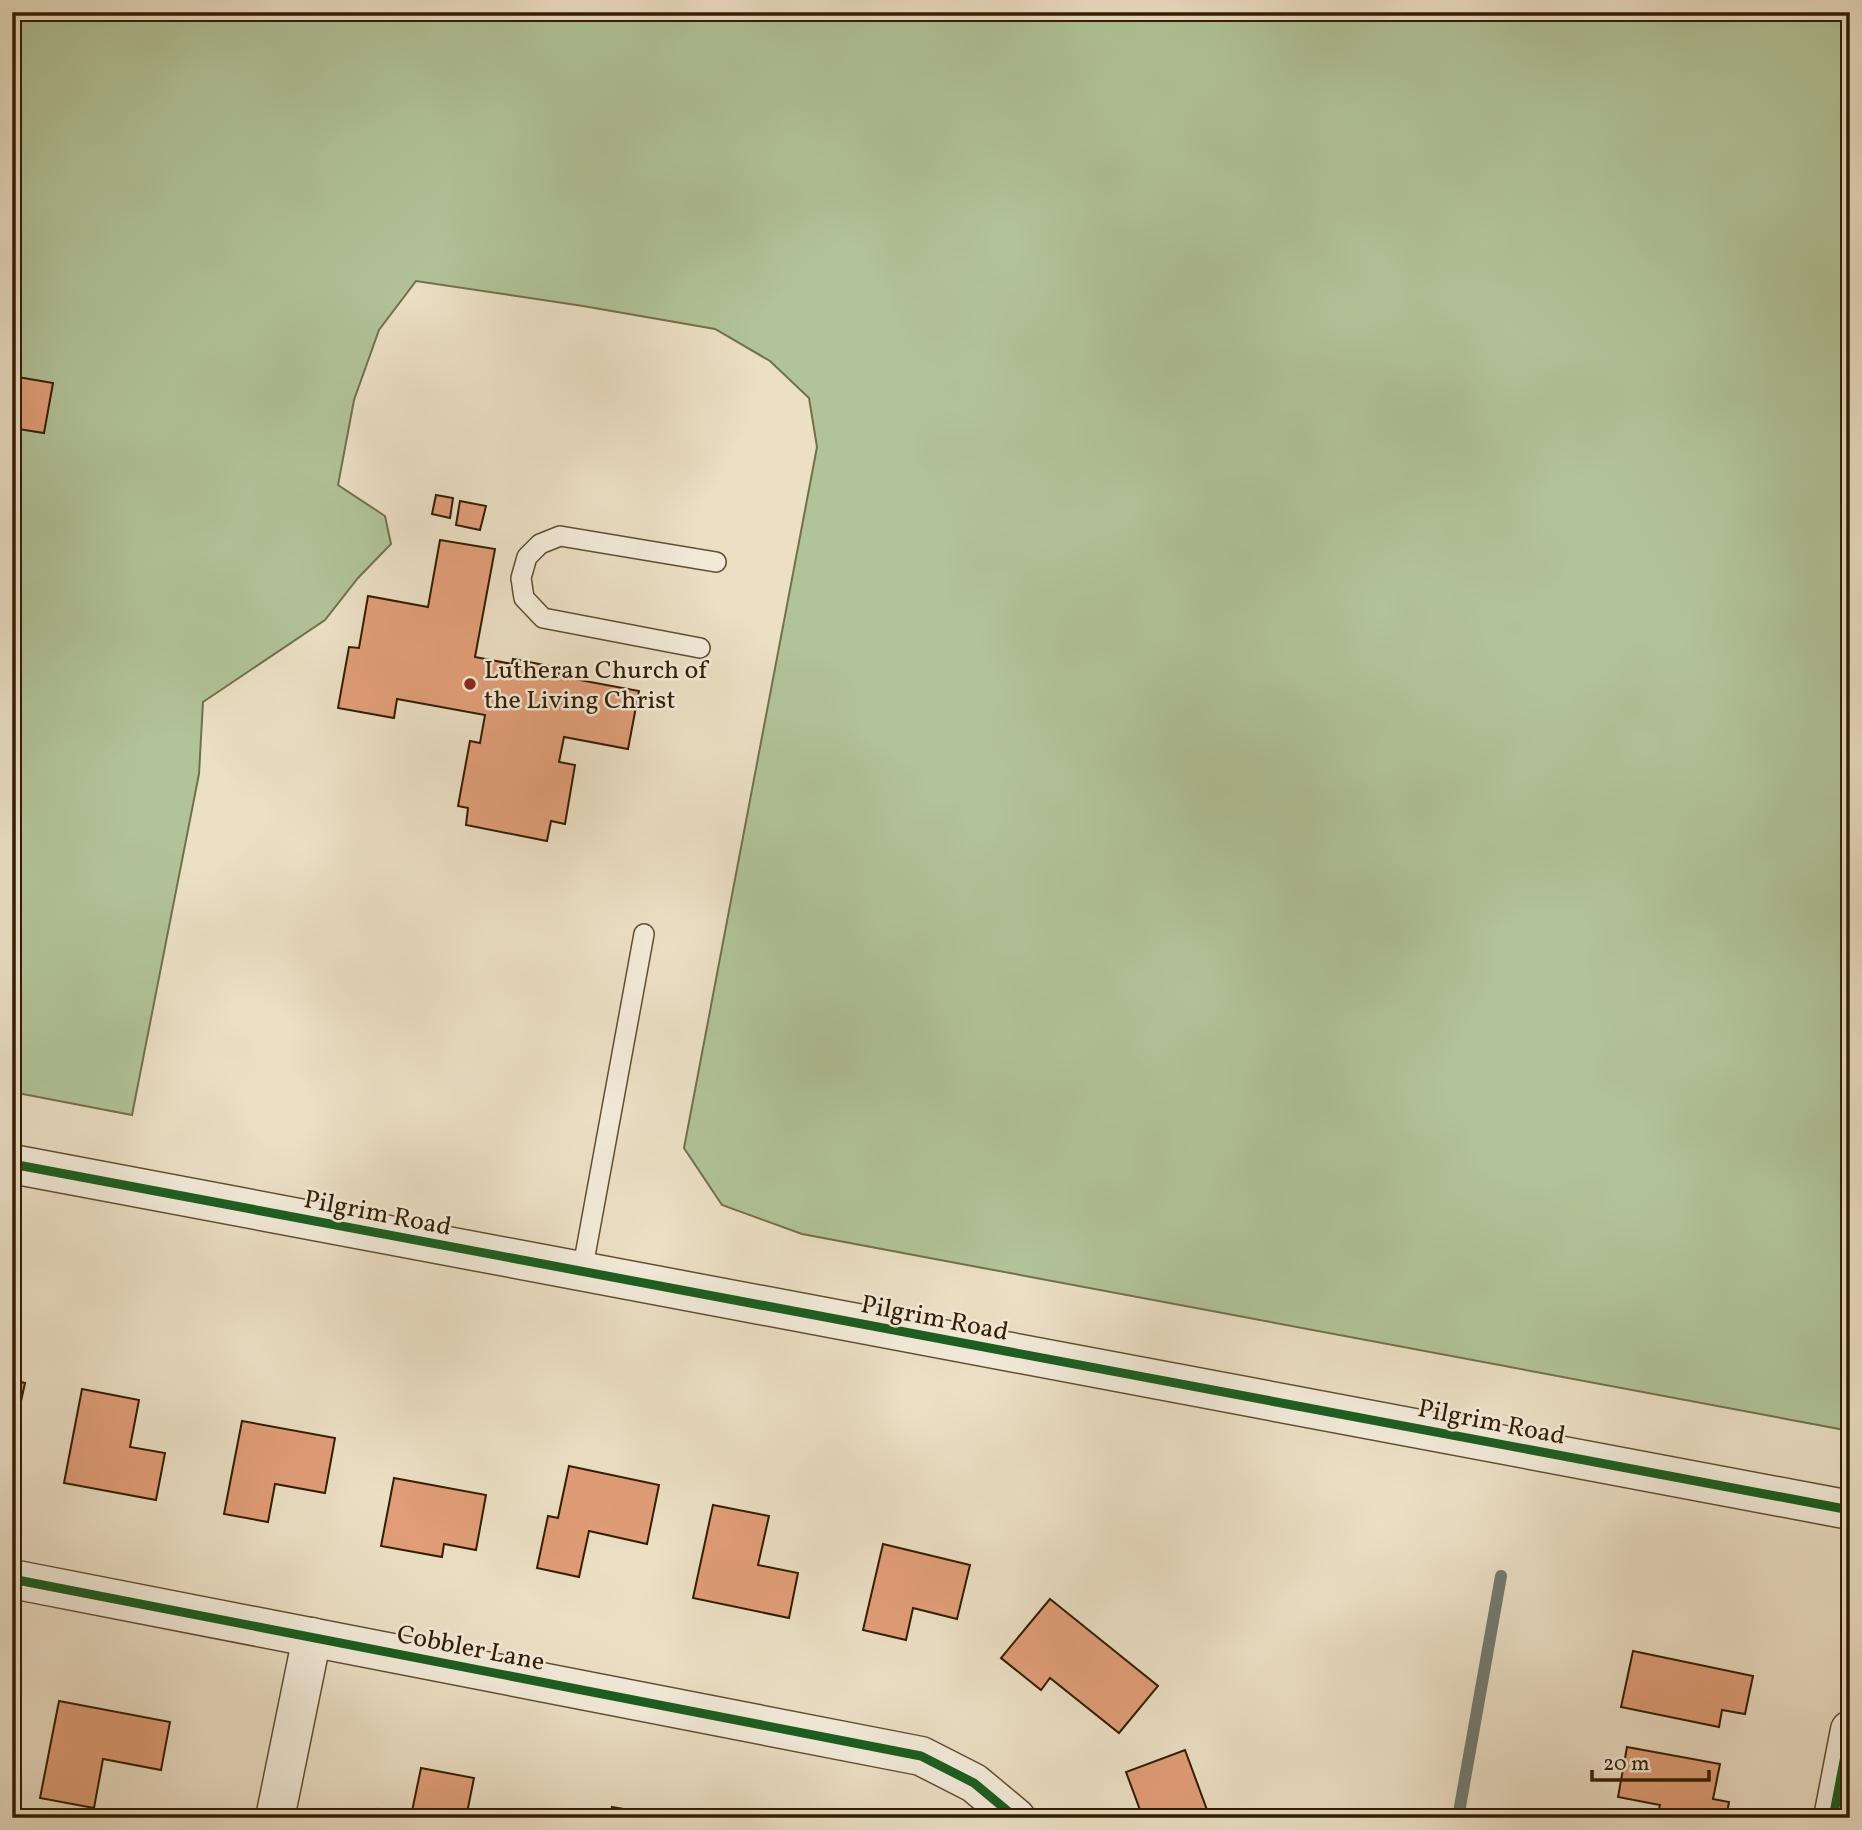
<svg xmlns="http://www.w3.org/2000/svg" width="1862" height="1830" viewBox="0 0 1862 1830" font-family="Vollkorn,serif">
<rect width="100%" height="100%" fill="#ebdfc4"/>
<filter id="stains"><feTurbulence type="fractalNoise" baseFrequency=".00286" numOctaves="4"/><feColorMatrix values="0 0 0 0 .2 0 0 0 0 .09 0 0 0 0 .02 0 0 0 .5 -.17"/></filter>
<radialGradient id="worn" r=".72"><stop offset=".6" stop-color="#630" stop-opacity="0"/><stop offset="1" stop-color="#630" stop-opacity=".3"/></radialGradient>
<polygon fill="#b1c399" stroke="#72704c" stroke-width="2" points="12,12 1850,12 1850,1431 802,1234 722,1205 684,1148 817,447 809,398 770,361 715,329 583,306 416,281 379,330 354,400 338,485 385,516 391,544 358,578 325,620 203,702 199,774 132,1115 12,1092"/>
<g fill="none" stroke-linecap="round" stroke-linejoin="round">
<polyline stroke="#717b71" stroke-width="12" points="1458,1818 1501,1576"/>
</g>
<g fill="#e19e78" stroke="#321d00" stroke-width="2">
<polygon points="12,376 53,383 44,433 12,428"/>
<polygon points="436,495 453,498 450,518 432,514"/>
<polygon points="460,501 486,506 480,530 456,525"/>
<polygon points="440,540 495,549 475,657 512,664 513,659 560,668 558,676 639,691 628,749 564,737 559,762 575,765 565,824 551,821 547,841 466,825 468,808 458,806 470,741 480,743 485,715 397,699 394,718 338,708 349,647 359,648 368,596 428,607"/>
<polygon points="12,1380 25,1383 12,1442"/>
<polygon points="82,1389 139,1400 130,1447 165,1453 156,1500 64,1483"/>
<polygon points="242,1421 335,1438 325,1493 275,1484 268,1522 224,1514"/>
<polygon points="569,1466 659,1485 647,1544 589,1531 579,1577 537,1568 548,1516 558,1518"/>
<polygon points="394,1478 486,1495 476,1550 444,1544 442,1557 381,1546"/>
<polygon points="713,1505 769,1516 758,1565 798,1573 789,1618 693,1598"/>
<polygon points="883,1544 970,1565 957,1619 913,1608 906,1640 863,1630"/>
<polygon points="1050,1599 1158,1686 1119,1733 1050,1678 1041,1690 1001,1658"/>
<polygon points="1633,1651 1753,1676 1745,1714 1722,1710 1719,1727 1621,1707"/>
<polygon points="59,1701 170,1722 161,1770 103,1759 94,1808 40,1798"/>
<polygon points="1627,1747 1720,1764 1713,1799 1729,1802 1726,1818 1657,1818 1660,1805 1618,1797"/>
<polygon points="1185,1750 1210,1818 1143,1818 1126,1772"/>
<polygon points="421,1768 474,1778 466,1818 376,1818 378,1809 411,1816"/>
<polygon points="612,1807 671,1817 671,1818 610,1818"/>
</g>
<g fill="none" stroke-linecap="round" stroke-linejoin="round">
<g stroke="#604e31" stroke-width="22">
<g id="service">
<polyline points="700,648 543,618 524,598 521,578 527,557 540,544 560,536 716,562"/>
<polyline points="582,1272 644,934"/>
</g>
</g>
<g stroke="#604e31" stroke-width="41">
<g id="minor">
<polyline points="12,1579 921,1756 974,1783 1016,1818"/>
<polyline points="275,1818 312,1637"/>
<polyline points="1833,1818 1850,1730"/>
</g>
</g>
<g stroke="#604e31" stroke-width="41">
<polyline id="tertiary" points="12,1164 1850,1510"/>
</g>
<use href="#service" stroke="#f2ead9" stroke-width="19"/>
<use href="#minor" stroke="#f2ead9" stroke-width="38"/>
<use href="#tertiary" stroke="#f2ead9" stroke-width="38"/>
<g stroke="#f2ead9" stroke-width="13">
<g id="cycleway">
<polyline points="12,1164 1850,1510"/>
<polyline points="12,1579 921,1756 974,1783 1016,1818"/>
<polyline points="1833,1818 1850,1730"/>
</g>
</g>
<use href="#cycleway" stroke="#1b5e20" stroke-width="9"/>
</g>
<circle fill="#8f2418" stroke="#f2ead9" stroke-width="2.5" cx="470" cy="684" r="7"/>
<g text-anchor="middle" stroke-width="5" stroke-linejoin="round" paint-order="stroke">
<g font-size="26" fill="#321d00" stroke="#f2ead9" text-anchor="start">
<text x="484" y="678">Lutheran Church of<tspan x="484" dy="30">the Living Christ</tspan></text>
</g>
<g font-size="26" fill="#321d00" stroke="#f2ead9">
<text transform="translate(378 1212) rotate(11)" y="9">Pilgrim Road</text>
<text transform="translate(935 1317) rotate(11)" y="9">Pilgrim Road</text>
<text transform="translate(1492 1421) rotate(11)" y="9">Pilgrim Road</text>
<text transform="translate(471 1647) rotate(11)" y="9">Cobbler Lane</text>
</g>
</g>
<rect width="1862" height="1830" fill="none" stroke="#ebdfc4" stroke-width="42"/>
<rect x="14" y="14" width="1834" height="1802" fill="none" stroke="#321d00" stroke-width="3.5"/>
<rect x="21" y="21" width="1820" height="1788" fill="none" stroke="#321d00" stroke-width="2"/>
<path d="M1592 1770v10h117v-10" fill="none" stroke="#321d00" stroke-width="3.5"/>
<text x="1603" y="1770" font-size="21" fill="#321d00" stroke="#f2ead9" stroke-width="5" paint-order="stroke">20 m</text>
<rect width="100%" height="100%" filter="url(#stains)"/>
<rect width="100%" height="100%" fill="url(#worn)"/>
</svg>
